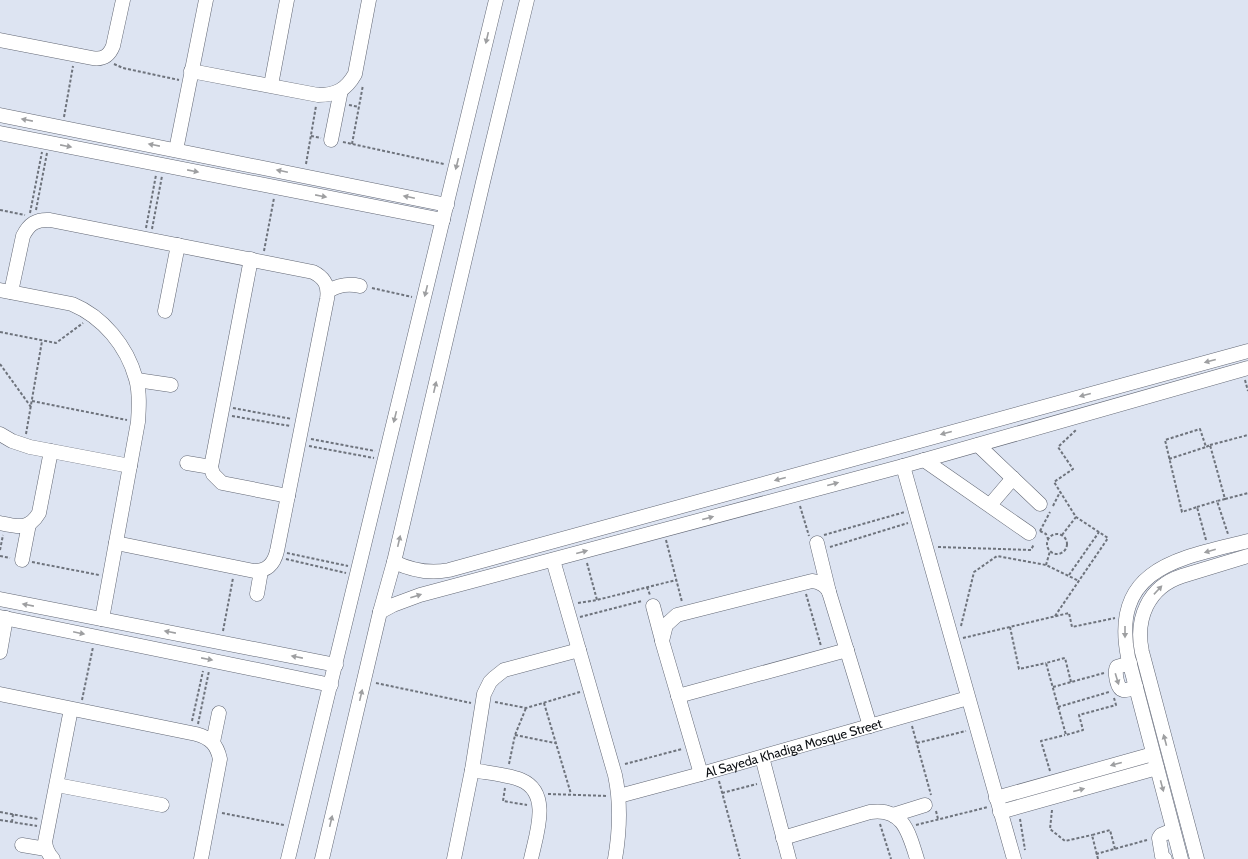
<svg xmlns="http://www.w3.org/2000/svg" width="1248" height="859" viewBox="0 0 1248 859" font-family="Cabin,sans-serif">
<rect width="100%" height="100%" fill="#dde4f2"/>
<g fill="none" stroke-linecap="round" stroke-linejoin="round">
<g stroke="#626774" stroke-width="15">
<g id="minor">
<path d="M0 40 92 58C103 60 109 56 113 46L123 0"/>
<path d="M191 71 318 95C336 95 346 90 355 74L369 0"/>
<polyline points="271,85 287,0"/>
<polyline points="0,115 447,205"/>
<polyline points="0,133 443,220"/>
<polyline points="331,140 341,90"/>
<polyline points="176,150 206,0"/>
<polyline points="251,259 211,467 213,474 222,483 288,496"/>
<path d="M0 290 72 304C103 317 127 346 136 379 140 392 139 408 138 422L102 619"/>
<path d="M328 291C339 285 348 283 360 286"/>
<path d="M11 292 23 236C29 224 36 219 50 220L313 272C325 278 329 286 327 299L277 551C274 564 267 571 254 571L116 543"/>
<polyline points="165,311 178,245"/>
<polyline points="137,380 171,385"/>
<polyline points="0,434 12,441 30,447 130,466"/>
<polyline points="978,445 1040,504"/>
<polyline points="924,460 1029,533"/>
<polyline points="187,463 211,467"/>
<polyline points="903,466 1014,859"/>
<polyline points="990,505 1013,478"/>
<path d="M0 523C18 527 29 530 39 513L51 451"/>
<polyline points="817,543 829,592"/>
<polyline points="22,560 29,524"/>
<path d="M553 560 615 775C621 803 620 830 615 859"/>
<path d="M394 562C411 570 430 574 449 570L1248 351"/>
<polyline points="257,594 261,571"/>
<polyline points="0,599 336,665"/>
<polyline points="653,606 662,640"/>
<polyline points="380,612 393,605 420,595 903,466 1248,368"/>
<polyline points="0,617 331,685"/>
<polyline points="0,652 6,618"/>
<path d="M1130 663 1117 667C1114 671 1117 689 1123 690 1127 691 1132 688 1136 687"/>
<path d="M0 694 196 734C211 738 217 745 220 759L201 859"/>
<polyline points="678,696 847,650"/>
<polyline points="213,742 219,713"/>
<polyline points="762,757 789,859"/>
<path d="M472 770C488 773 506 774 521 780 552 793 536 835 531 859"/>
<path d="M701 774 662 641 666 625 677 615 812 581C820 582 826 585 829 592L870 726"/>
<polyline points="57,785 162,805"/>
<path id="s1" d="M619 796 701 774 968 698"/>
<polyline points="996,798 1153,754"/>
<polyline points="1000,812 1157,768"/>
<polyline points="893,815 925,805"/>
<path d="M783 838 870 812C903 807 909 833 917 859"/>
<polyline points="22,845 46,849"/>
<path d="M53 859C48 854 46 849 45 842L71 709"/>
<polyline points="288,859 496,0"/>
<polyline points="322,859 380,612 394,562 483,182 527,0"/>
<polyline points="454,859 472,770 484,694 490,682 494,678 504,670 579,650"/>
<polyline points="1165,859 1162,856 1159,838 1161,835 1173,830"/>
<path d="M1181 859 1128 657C1110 567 1181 558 1248 541"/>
<path d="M1197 859 1142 652C1135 619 1148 587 1182 576L1248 556"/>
</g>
</g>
<g stroke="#6e737c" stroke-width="2" stroke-dasharray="3 2" stroke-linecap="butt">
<polyline points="114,64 123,68 179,80"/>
<polyline points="349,105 359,107"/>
<polyline points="64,117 73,66"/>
<polyline points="311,136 321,138"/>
<polyline points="343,142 444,164"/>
<polyline points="352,144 363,85"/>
<polyline points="306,164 316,106"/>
<polyline points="0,210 25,215"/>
<polyline points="36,210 47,153"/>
<polyline points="30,213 42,152"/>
<polyline points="146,228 156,175"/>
<polyline points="152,229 162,176"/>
<polyline points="264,251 274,198"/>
<polyline points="372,288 412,297"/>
<polyline points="0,332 56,343 83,323"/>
<polyline points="0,364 31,407"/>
<polyline points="1245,380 1248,391"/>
<polyline points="32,401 127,420"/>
<polyline points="233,408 292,419"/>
<polyline points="232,416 290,426"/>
<polyline points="26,434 42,341"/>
<polyline points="311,439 375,451"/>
<polyline points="1210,445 1248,435"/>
<polyline points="309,446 374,458"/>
<polyline points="1169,459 1206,447"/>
<polyline points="1225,499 1248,493"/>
<polyline points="800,506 809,536"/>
<polyline points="1053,506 1060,492"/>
<polyline points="1197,507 1217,501"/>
<polyline points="1040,531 1050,512"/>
<polyline points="1040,531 1046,534 1048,539"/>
<circle cx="1057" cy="544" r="10"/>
<polyline points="824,535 905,512"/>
<polyline points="1062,535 1076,517"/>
<polyline points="666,540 682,602"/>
<polyline points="1206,540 1197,507 1182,512 1165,440 1200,429 1206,447 1210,445 1225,499 1217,501 1228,534"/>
<polyline points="830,547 908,523"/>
<polyline points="938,547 1031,550 1034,544"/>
<polyline points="0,550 3,535"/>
<polyline points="287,553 348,566"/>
<polyline points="0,556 10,558"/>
<polyline points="286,559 346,573"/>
<polyline points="32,562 99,575"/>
<polyline points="587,563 597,600"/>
<polyline points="1046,565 1050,551"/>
<polyline points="1069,575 1099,532"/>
<polyline points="647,587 650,595"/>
<polyline points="806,594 821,646"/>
<polyline points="578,603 597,600 676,580"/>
<polyline points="1055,616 1108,538 1076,517 1054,482 1073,469 1058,447 1076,430"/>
<polyline points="580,617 642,601"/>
<polyline points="961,626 974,572 997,556 1046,565 1079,581"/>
<polyline points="1010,627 1019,669 1046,663"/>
<polyline points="223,631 233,578"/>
<polyline points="963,638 1069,613 1072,627 1115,618"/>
<polyline points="1071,682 1065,658 1046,663 1066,735 1083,730 1079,715 1116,705 1114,698"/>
<polyline points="376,683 471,703"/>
<polyline points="1053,687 1104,673"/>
<polyline points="82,700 93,647"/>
<polyline points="495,702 526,708 580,692"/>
<polyline points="544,703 571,794"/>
<polyline points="1058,707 1109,692"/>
<polyline points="192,721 203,671"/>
<polyline points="198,724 209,671"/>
<polyline points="912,726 931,795"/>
<polyline points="515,735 555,743"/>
<polyline points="917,743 966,731"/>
<polyline points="509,764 515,735 526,708"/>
<polyline points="625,764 682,749"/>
<polyline points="1050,771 1041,741 1065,735"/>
<polyline points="719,781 740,859"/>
<polyline points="505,788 503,801 527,805"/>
<polyline points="722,793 757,784"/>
<polyline points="548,794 608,796"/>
<polyline points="1052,810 1050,829 1065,841 1092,835"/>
<polyline points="936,811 938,819"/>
<polyline points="0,812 38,819"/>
<polyline points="222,813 284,825"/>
<polyline points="1020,819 1025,850"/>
<polyline points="0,820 37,826"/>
<polyline points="12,822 13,814"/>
<polyline points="880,824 891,859"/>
<polyline points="916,825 988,807"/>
<polyline points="1096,854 1147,840"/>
<polyline points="1098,859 1092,835 1110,830 1115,849"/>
</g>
<use href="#minor" stroke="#fff" stroke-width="14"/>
</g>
<defs><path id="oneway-solid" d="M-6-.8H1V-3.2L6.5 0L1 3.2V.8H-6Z"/></defs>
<g fill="#9e9fa1">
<use href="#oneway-solid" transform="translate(487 38) rotate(103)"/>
<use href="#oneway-solid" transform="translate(27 120) rotate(-169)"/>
<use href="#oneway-solid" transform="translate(154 145) rotate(-169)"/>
<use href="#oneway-solid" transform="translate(66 146) rotate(11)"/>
<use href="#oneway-solid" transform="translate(457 164) rotate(104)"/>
<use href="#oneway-solid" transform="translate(193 171) rotate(11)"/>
<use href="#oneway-solid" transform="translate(282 171) rotate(-168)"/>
<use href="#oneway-solid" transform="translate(321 196) rotate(11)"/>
<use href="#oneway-solid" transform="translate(409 197) rotate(-168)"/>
<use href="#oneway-solid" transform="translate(426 291) rotate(104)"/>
<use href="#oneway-solid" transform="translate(1210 361) rotate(165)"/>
<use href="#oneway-solid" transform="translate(435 387) rotate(-77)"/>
<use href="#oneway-solid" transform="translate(1085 395) rotate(165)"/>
<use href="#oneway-solid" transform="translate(395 417) rotate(104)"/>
<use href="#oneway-solid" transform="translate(946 433) rotate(165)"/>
<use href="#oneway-solid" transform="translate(780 479) rotate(165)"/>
<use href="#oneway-solid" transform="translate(833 484) rotate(-15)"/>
<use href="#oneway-solid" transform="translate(708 518) rotate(-15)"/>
<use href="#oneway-solid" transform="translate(399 541) rotate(-77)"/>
<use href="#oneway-solid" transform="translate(1210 551) rotate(164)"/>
<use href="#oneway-solid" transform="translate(582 552) rotate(-15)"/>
<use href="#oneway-solid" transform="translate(1158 590) rotate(-47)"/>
<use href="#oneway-solid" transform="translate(416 596) rotate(-18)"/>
<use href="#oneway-solid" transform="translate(28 605) rotate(-169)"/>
<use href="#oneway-solid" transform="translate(170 632) rotate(-169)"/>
<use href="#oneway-solid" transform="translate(1125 632) rotate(90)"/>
<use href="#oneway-solid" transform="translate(79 633) rotate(12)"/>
<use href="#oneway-solid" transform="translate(297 657) rotate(-169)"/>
<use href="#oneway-solid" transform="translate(207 659) rotate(11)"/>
<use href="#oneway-solid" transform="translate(1117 679) rotate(73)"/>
<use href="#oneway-solid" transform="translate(361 695) rotate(-77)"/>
<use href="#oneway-solid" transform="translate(1165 740) rotate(-105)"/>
<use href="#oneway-solid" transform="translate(1116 764) rotate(165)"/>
<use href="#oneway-solid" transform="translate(1162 786) rotate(75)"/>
<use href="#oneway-solid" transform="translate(1079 790) rotate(-15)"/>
<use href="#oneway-solid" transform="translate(331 821) rotate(-77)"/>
</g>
<g text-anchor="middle" stroke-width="3.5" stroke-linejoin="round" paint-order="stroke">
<g font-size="13" fill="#0c0f13" stroke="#ecf1fd">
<text dy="5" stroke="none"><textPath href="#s1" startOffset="181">Al Sayeda Khadiga Mosque Street</textPath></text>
</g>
</g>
</svg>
